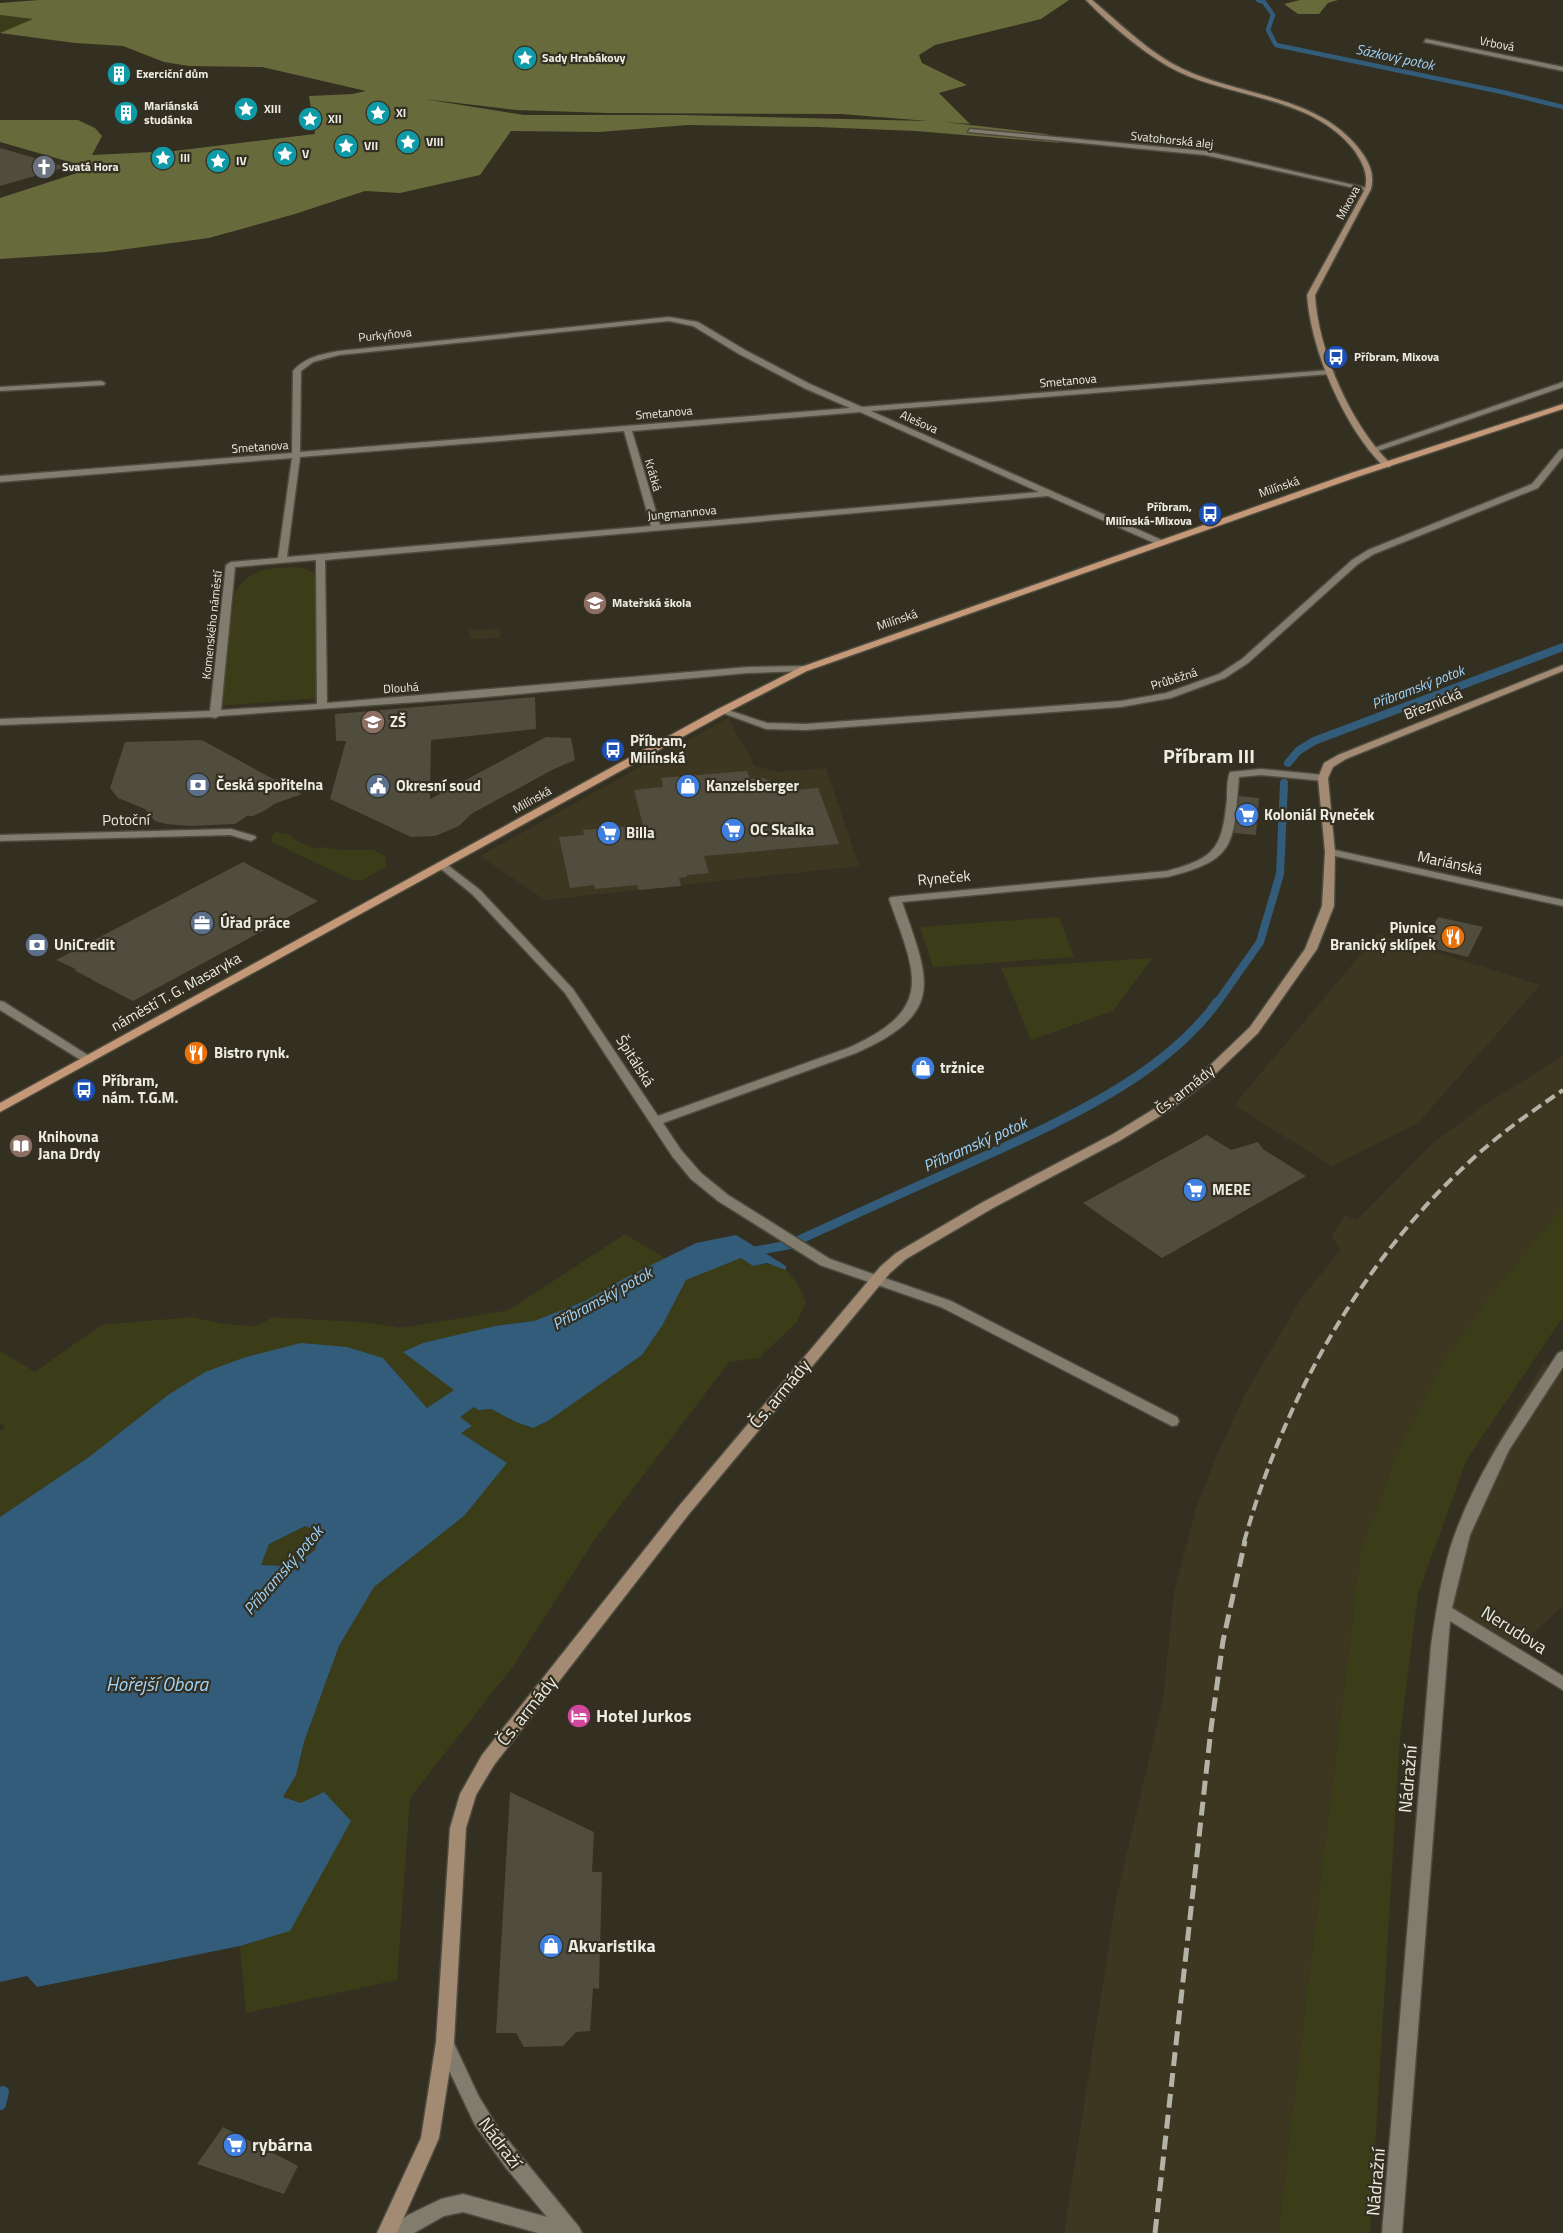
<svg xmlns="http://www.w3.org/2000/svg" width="1563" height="2233" viewBox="0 0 1563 2233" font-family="'Titillium Web',sans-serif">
<rect width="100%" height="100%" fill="#332f21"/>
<g fill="#3d3722">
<polygon points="501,629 499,638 470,639 469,630"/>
<polygon points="728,718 755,766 778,772 826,768 859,866 545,900 480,856"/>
<polygon points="1378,934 1540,985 1418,1123 1332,1166 1234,1105"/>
<polygon points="1563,1056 1563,1206 1491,1295 1446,1358 1402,1441 1361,1550 1278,2233 1064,2233 1116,1900 1163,1699 1174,1593 1195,1511 1216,1457 1245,1394 1301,1299 1341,1249 1331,1237 1345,1215 1357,1220 1434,1142 1486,1104"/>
<polygon points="1544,1362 1563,1374 1563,1606 1512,1652 1439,1603 1452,1537 1492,1451"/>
</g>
<g fill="#3b3d19">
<polygon points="0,15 34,19 0,33"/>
<path d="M296 567 309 570 317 576 319 698 219 706 235 593C248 568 270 568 296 567Z"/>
<polygon points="275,832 290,835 300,843 318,849 321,847 342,850 374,850 385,856 387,866 361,881 352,880 270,841"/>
<polygon points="1059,917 1074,957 933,967 920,927"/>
<polygon points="1152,958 1113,1011 1031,1040 1001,968"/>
<polygon points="1563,1206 1563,1317 1467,1459 1418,1594 1400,1736 1370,2233 1278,2233 1361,1550 1402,1441 1446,1358 1491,1295"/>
<polygon points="625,1234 665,1258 585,1301 534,1321 495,1326 403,1351 455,1390 427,1408 383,1358 205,1372 168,1395 89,1457 0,1517 0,1431 6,1427 0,1423 0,1351 35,1372 101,1325 192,1317 224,1324 257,1326 273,1317 371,1323 400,1328 509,1310"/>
<path d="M741 1258 753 1266C784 1259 795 1276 806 1302L797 1322 759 1358 729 1362 593 1542 514 1665 410 1798 397 1980 246 2013 240 1946 290 1931 301 1803 283 1797 296 1775 304 1742 339 1646 374 1587 464 1516 506 1463 461 1433 459 1417 474 1407 479 1410 491 1409 516 1422 533 1428 548 1421 642 1355 662 1326 686 1280Z"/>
<polygon points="305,1525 320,1532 315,1550 293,1566 260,1565 269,1544"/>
</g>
<g fill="#676a3b" fill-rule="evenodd">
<path d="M39 0H1069L1041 19 935 45 919 55 922 63 967 85 939 93 970 124 944 122 1047 134 1060 143 915 131 817 127 688 125 599 132 511 131 480 175 400 193 365 191 295 214 209 238 105 252 0 259V198L77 173 80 165 0 142V120H78L95 128 102 136 92 155 174 151 315 134 309 96 352 94 366 91 262 67 189 66 164 62 123 46 75 43 0 33 33 19 0 15V3ZM424 99 516 110 608 113 841 114 928 121 681 115H524Z"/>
<polygon points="1300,0 1338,0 1328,3 1319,14 1298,14 1284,4"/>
</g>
<path fill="#325c79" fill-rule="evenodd" d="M736 1235 786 1266V1270L767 1263 753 1266 741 1258 686 1280 662 1326 642 1355 548 1421 533 1428 516 1422 491 1409 478 1410 474 1407 460 1417 472 1426 461 1433 507 1463 464 1516 374 1587 339 1646 304 1742 296 1775 283 1797 301 1803 324 1792 351 1821 290 1931 240 1946 37 1987 27 1976 0 1982V1517L89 1457 168 1395 205 1372 246 1357 301 1343 347 1347 383 1358 427 1408 454 1390 403 1352 423 1343 495 1326 534 1321 585 1301 627 1277 696 1243ZM305 1526 320 1532 315 1550 293 1566 261 1565 269 1544Z"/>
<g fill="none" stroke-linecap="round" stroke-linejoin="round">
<polyline stroke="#325c79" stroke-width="4.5" points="1258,0 1264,2 1273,15 1268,30 1276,45 1502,92 1563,107"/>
<g stroke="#325c79" stroke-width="8">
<polyline points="1288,763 1298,751 1314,741 1563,647"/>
<polyline points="1217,1003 1260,942 1280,874 1284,783"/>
</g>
<path stroke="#325c79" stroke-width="9" d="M750 1252 788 1245C847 1218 906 1191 965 1165 1050 1126 1161 1080 1217 1002"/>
<polyline stroke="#325c79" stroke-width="12" points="0,2104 3,2092"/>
</g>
<g fill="#514d3e">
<polygon points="0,148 66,167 0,186"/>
<polygon points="535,697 536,729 431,740 430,799 546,737 571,738 575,760 554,769 471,814 459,826 435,836 411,837 330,799 346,741 336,741 335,714"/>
<polygon points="202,740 273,779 279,780 280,783 302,794 274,804 266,810 253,816 247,816 235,824 190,826 166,824 155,821 145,809 118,798 110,788 125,742"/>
<polygon points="747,771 750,779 763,778 795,790 818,788 839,844 704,856 709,873 687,875 687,877 679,878 681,886 639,890 637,885 595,889 594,885 570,888 559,837 584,835 583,830 643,825 634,790 663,787 661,778"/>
<polygon points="1239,796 1259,798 1256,835 1234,833"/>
<polygon points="243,862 318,901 133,1001 92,980 93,980 74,970 76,969 56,960"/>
<polygon points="1438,917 1483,927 1468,957 1423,946"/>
<polygon points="1207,1135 1231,1150 1258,1142 1263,1149 1306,1176 1162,1258 1083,1203"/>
<polygon points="510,1792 594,1832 592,1872 602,1872 599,1989 593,1988 590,2031 576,2032 563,2046 524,2047 516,2033 496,2033"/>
<polygon points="223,2127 298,2166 284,2194 197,2164"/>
</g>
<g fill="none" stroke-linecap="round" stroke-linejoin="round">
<g stroke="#4d4a3e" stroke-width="3">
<g id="street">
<polygon points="1426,39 1563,67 1563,71 1424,42"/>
<polygon points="970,129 1205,151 1371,189 1368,191 1205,155 968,132"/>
<path d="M669 317 698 322 745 350 810 384 862 407 1330 370 1334 372 1330 374 871 411 1164 541 1165 543 1161 546 1048 496 325 560 327 703 748 667 804 666 807 667V671L748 673 474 698 219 716 215 718 211 717 0 725V719L210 711 226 565 231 562 278 558 292 458 0 482V476L292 453 293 371C305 357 322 354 339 351ZM669 321 693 326 739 354 804 388 850 408 300 452 301 371 313 362 339 355ZM860 412 1039 492 660 525 632 431ZM624 431 651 526 287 557 300 457ZM316 560 317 704 221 710 235 567Z"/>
<polygon points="101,381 105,383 104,385 0,391 0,387"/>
<polygon points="1563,382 1563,387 1375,452 1368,450"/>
<polygon points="1563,449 1563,457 1538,488 1374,554 1358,564 1248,663 1225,678 1171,698 1121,707 806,730 766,729 717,711 722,708 767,723 806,724 1121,701 1166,693 1219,674 1242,659 1352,560 1368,550 1532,484 1560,450"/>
<path d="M1261 769 1323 775 1328 778 1323 781 1261 775 1239 777C1233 843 1238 860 1167 877L902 902C929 980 947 1013 856 1053L663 1123 681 1150 701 1173 728 1195 830 1259 951 1301 1177 1417 1179 1421 1177 1425 1172 1426 941 1307 820 1265 718 1201 691 1179 672 1156 565 993 472 894 436 865 441 862 445 863 480 890 573 989 658 1116 848 1048C936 1009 916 975 889 899L891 897 1167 871C1216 858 1222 848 1227 799 1227 790 1227 779 1230 772Z"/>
<polygon points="231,829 255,836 256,838 251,841 230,835 0,841 0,835"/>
<polygon points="1330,849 1563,900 1563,906 1326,854 1325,852"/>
<polygon points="0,1001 4,1002 94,1059 92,1062 84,1062 0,1010"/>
<path d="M1563 1351V1367L1509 1450 1470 1535 1452 1608 1563 1676V1690L1450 1621 1402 2233H1382L1431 1646C1436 1612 1443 1566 1455 1534 1479 1468 1520 1411 1558 1353Z"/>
<polygon points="445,2035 451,2037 478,2095 498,2128 579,2227 582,2233 538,2233 463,2212 444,2216 414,2233 389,2233 392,2227 408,2215 441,2199 463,2194 547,2217 507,2169 475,2125 436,2043 439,2037"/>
</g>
</g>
<g stroke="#4d4a3e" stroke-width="3">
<g id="secondary">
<path d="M1086 0H1092C1121 24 1149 53 1183 69 1242 97 1318 95 1360 150 1369 162 1375 174 1371 189L1315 295C1318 350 1351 425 1390 463V467H1384C1344 427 1311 351 1307 295L1365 189C1369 174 1362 162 1354 150 1313 97 1236 99 1179 72 1148 57 1110 25 1086 0Z"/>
<polygon points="1563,665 1563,671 1346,759 1333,767 1328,778 1335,852 1334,906 1317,949 1258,1033 1209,1080 1170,1110 1121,1140 993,1208 906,1259 890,1273 689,1514 494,1765 476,1795 466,1828 454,2042 439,2138 397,2233 377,2233 421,2138 436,2042 450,1828 460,1794 482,1755 679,1506 880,1267 896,1253 983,1202 1113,1134 1162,1104 1201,1074 1250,1027 1305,949 1322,906 1325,852 1318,778 1324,763 1338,755"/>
</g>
</g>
<g stroke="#4d4a3e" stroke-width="3">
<polygon id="primary" points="1563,404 1563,409 1357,477 807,671 726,713 0,1112 0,1103 718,709 801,667 1351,473"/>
</g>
<use href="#street" fill="#817c6d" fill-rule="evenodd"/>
<use href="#secondary" fill="#a38a72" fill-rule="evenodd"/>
<use href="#primary" fill="#c59877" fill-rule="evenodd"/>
<path stroke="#b5b2a8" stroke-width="4" stroke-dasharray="11 5.5" stroke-linecap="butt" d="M1244 1542C1285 1395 1364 1256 1478 1154 1505 1130 1534 1110 1563 1090"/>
<polyline stroke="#b5b2a8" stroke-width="5" stroke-dasharray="14 7" stroke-linecap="butt" points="1155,2233 1211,1729 1223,1641 1245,1541"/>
</g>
<defs>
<g id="sight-disc" transform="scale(1.25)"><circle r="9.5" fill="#0f9aa8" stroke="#332f21"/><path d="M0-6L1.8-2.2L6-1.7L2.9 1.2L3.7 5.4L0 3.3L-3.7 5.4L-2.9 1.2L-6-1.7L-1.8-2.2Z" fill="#fff"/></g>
<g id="building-disc" transform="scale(1.25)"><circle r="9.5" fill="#0f9aa8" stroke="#332f21"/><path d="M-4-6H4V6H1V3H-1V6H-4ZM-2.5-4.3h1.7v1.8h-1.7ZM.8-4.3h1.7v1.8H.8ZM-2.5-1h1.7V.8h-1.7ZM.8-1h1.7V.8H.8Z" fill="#fff"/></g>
<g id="church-disc" transform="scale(1.25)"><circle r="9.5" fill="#6b7280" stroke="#332f21"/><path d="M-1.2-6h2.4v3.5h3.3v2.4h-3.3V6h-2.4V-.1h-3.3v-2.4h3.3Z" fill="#fff"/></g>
<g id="bus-disc" transform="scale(1.25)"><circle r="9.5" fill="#1a4fb4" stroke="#332f21"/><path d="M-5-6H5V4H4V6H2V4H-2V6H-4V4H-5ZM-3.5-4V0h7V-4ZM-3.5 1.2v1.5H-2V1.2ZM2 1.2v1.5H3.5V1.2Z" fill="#fff"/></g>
<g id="school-disc" transform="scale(1.25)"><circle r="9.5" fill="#8d6e63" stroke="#332f21"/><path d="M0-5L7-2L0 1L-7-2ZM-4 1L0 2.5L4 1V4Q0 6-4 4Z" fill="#fff"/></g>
<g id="bank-disc" transform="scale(1.25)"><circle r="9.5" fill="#5c6f8a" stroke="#332f21"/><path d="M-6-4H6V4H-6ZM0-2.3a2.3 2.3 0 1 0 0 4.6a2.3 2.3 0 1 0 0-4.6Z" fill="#fff"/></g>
<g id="civic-disc" transform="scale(1.25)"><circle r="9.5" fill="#5c6f8a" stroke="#332f21"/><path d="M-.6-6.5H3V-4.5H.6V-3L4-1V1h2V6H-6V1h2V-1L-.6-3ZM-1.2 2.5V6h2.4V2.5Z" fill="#fff"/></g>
<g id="shop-disc" transform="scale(1.25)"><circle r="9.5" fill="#3f7fe0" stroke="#332f21"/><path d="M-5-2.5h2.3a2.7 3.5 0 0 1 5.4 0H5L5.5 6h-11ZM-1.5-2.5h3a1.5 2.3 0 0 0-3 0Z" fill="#fff"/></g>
<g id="supermarket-disc" transform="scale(1.25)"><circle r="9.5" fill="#3f7fe0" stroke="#332f21"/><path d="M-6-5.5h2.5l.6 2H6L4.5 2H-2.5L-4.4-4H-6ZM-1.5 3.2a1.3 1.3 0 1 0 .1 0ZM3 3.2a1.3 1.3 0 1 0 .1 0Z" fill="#fff"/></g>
<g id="office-disc" transform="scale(1.25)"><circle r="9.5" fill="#5c6f8a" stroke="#332f21"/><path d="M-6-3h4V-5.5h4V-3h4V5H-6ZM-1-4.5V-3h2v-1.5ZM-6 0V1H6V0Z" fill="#fff"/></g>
<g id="restaurant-disc" transform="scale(1.25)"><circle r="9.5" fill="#e8710a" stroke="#332f21"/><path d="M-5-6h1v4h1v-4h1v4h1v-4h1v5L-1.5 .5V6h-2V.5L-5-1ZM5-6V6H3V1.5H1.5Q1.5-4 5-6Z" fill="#fff"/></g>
<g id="library-disc" transform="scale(1.25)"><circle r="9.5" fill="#8d6e63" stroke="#332f21"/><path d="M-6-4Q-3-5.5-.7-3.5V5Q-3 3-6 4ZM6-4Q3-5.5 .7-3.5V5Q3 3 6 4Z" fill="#fff"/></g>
<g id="hotel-disc" transform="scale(1.25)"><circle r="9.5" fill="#d1479c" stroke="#332f21"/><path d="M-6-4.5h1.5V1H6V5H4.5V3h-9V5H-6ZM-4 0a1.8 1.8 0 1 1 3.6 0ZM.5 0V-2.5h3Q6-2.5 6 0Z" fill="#fff"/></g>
</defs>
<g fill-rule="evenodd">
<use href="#sight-disc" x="525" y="58"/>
<use href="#building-disc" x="119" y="74"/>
<use href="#sight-disc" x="246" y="109"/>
<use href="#building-disc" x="126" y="113"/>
<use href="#sight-disc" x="378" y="113"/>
<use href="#sight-disc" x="310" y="119"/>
<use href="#sight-disc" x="408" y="142"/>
<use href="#sight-disc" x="346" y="146"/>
<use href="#sight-disc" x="285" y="154"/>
<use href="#sight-disc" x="163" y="158"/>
<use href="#sight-disc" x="218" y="161"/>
<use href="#church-disc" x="44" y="167"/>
<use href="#bus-disc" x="1336" y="357"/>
<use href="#bus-disc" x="1210" y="514"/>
<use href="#school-disc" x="595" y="603"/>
<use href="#school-disc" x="373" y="722"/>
<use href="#bus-disc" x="613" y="750"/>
<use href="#bank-disc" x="198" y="785"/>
<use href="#civic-disc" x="378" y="786"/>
<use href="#shop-disc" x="688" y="786"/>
<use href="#supermarket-disc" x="1247" y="815"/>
<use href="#supermarket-disc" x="733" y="830"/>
<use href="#supermarket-disc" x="609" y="833"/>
<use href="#office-disc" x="202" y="923"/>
<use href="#restaurant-disc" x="1453" y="937"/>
<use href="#bank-disc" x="37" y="945"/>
<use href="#restaurant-disc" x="196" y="1053"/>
<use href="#shop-disc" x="923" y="1068"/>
<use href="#bus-disc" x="84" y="1090"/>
<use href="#library-disc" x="21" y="1146"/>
<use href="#supermarket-disc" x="1195" y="1190"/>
<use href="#hotel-disc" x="579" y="1716"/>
<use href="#shop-disc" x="551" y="1946"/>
<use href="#supermarket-disc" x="235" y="2145"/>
</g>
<g text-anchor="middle" stroke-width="4.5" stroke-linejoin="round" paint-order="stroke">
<g font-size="12" fill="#edebe2" stroke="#332f21">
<text transform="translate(1497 44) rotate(11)" y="4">Vrbová</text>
<text transform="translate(1172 140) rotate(6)" y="4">Svatohorská alej</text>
<text transform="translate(1348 203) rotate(-62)" y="4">Mixova</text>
<text transform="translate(385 335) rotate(-6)" y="4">Purkyňova</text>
<text transform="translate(1068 381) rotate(-5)" y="4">Smetanova</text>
<text transform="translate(664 413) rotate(-5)" y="4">Smetanova</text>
<text transform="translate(919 422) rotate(24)" y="4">Alešova</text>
<text transform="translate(260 447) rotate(-4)" y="4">Smetanova</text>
<text transform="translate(653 475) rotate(74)" y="4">Krátká</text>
<text transform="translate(1279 487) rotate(-19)" y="4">Milínská</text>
<text transform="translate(682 513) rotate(-5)" y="4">Jungmannova</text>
<text transform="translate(897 620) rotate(-19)" y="4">Milínská</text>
<text transform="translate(212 625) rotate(-84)" y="4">Komenského náměstí</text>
<text transform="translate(1174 679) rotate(-17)" y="4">Průběžná</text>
<text transform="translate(401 688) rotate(-4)" y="4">Dlouhá</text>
<text transform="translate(532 800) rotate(-29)" y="4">Milínská</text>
</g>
<g font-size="12" font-weight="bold" fill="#edebe2" stroke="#332f21" text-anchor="start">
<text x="542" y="62">Sady Hrabákovy</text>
<text x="136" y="78">Exerciční dům</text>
<text x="144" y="110">Mariánská<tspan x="144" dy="14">studánka</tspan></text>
<text x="264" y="113">XIII</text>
<text x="396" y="117">XI</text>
<text x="328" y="123">XII</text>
<text x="426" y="146">VIII</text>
<text x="364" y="150">VII</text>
<text x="302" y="158">V</text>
<text x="180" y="162">III</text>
<text x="236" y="165">IV</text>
<text x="62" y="171">Svatá Hora</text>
<text x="1354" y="361">Příbram, Mixova</text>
<text x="1192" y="511" text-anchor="end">Příbram,<tspan x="1192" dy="14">Milínská-Mixova</tspan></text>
<text x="612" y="607">Mateřská škola</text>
</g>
<g font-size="14" font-style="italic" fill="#a0d5fc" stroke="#332f21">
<text transform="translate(1395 57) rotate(12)" y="5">Sázkový potok</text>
<text transform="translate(1418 687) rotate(-21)" y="5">Příbramský potok</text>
</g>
<g font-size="15" fill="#edebe2" stroke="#332f21">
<text transform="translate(1433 704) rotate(-22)" y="5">Březnická</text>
<text transform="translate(126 820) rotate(-1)" y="5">Potoční</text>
<text transform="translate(1450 863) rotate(12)" y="5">Mariánská</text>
<text transform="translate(944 878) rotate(-5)" y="5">Ryneček</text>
<text transform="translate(176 992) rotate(-29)" y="5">náměstí T. G. Masaryka</text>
<text transform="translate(635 1061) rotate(58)" y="5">Špitálská</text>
<text transform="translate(1185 1090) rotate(-38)" y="5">Čs. armády</text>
</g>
<g font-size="15" font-weight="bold" fill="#edebe2" stroke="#332f21" text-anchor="start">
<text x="390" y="727">ZŠ</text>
<text x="630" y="746">Příbram,<tspan x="630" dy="17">Milínská</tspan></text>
<text x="216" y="790">Česká spořitelna</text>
<text x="396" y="791">Okresní soud</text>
<text x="706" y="791">Kanzelsberger</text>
<text x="1264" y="820">Koloniál Ryneček</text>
<text x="750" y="835">OC Skalka</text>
<text x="626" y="838">Billa</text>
<text x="220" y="928">Úřad práce</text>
<text x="1436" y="933" text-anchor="end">Pivnice<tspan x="1436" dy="17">Branický sklípek</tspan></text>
<text x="54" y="950">UniCredit</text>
<text x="214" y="1058">Bistro rynk.</text>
<text x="940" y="1073">tržnice</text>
<text x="102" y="1086">Příbram,<tspan x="102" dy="17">nám. T.G.M.</tspan></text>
<text x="38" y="1142">Knihovna<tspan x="38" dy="17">Jana Drdy</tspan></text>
<text x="1212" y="1195">MERE</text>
</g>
<g font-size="16" font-style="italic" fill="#a0d5fc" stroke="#332f21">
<text transform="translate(975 1144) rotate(-24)" y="6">Příbramský potok</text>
<text transform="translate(602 1298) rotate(-29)" y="6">Příbramský potok</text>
<text transform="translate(283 1570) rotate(-49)" y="6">Příbramský potok</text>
</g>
<g font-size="18" fill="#edebe2" stroke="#332f21">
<text transform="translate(780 1394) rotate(-50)" y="6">Čs. armády</text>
<text transform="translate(1514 1630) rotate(32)" y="6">Nerudova</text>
<text transform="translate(527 1711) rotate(-51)" y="6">Čs. armády</text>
<text transform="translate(1408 1779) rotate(-85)" y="6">Nádražní</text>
<text transform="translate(500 2143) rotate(53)" y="6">Nádraží</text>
<text transform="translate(1376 2182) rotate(-85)" y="6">Nádražní</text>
</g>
<g font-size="18" font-weight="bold" fill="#edebe2" stroke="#332f21" text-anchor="start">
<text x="596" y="1722">Hotel Jurkos</text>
<text x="568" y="1952">Akvaristika</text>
<text x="252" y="2151">rybárna</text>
</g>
<g font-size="19" font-style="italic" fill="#a0d5fc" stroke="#332f21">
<text x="157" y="1691">Hořejší Obora</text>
</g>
<g font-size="20" font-weight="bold" fill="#edebe2" stroke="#332f21">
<text x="1209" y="763">Příbram III</text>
</g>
</g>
</svg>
